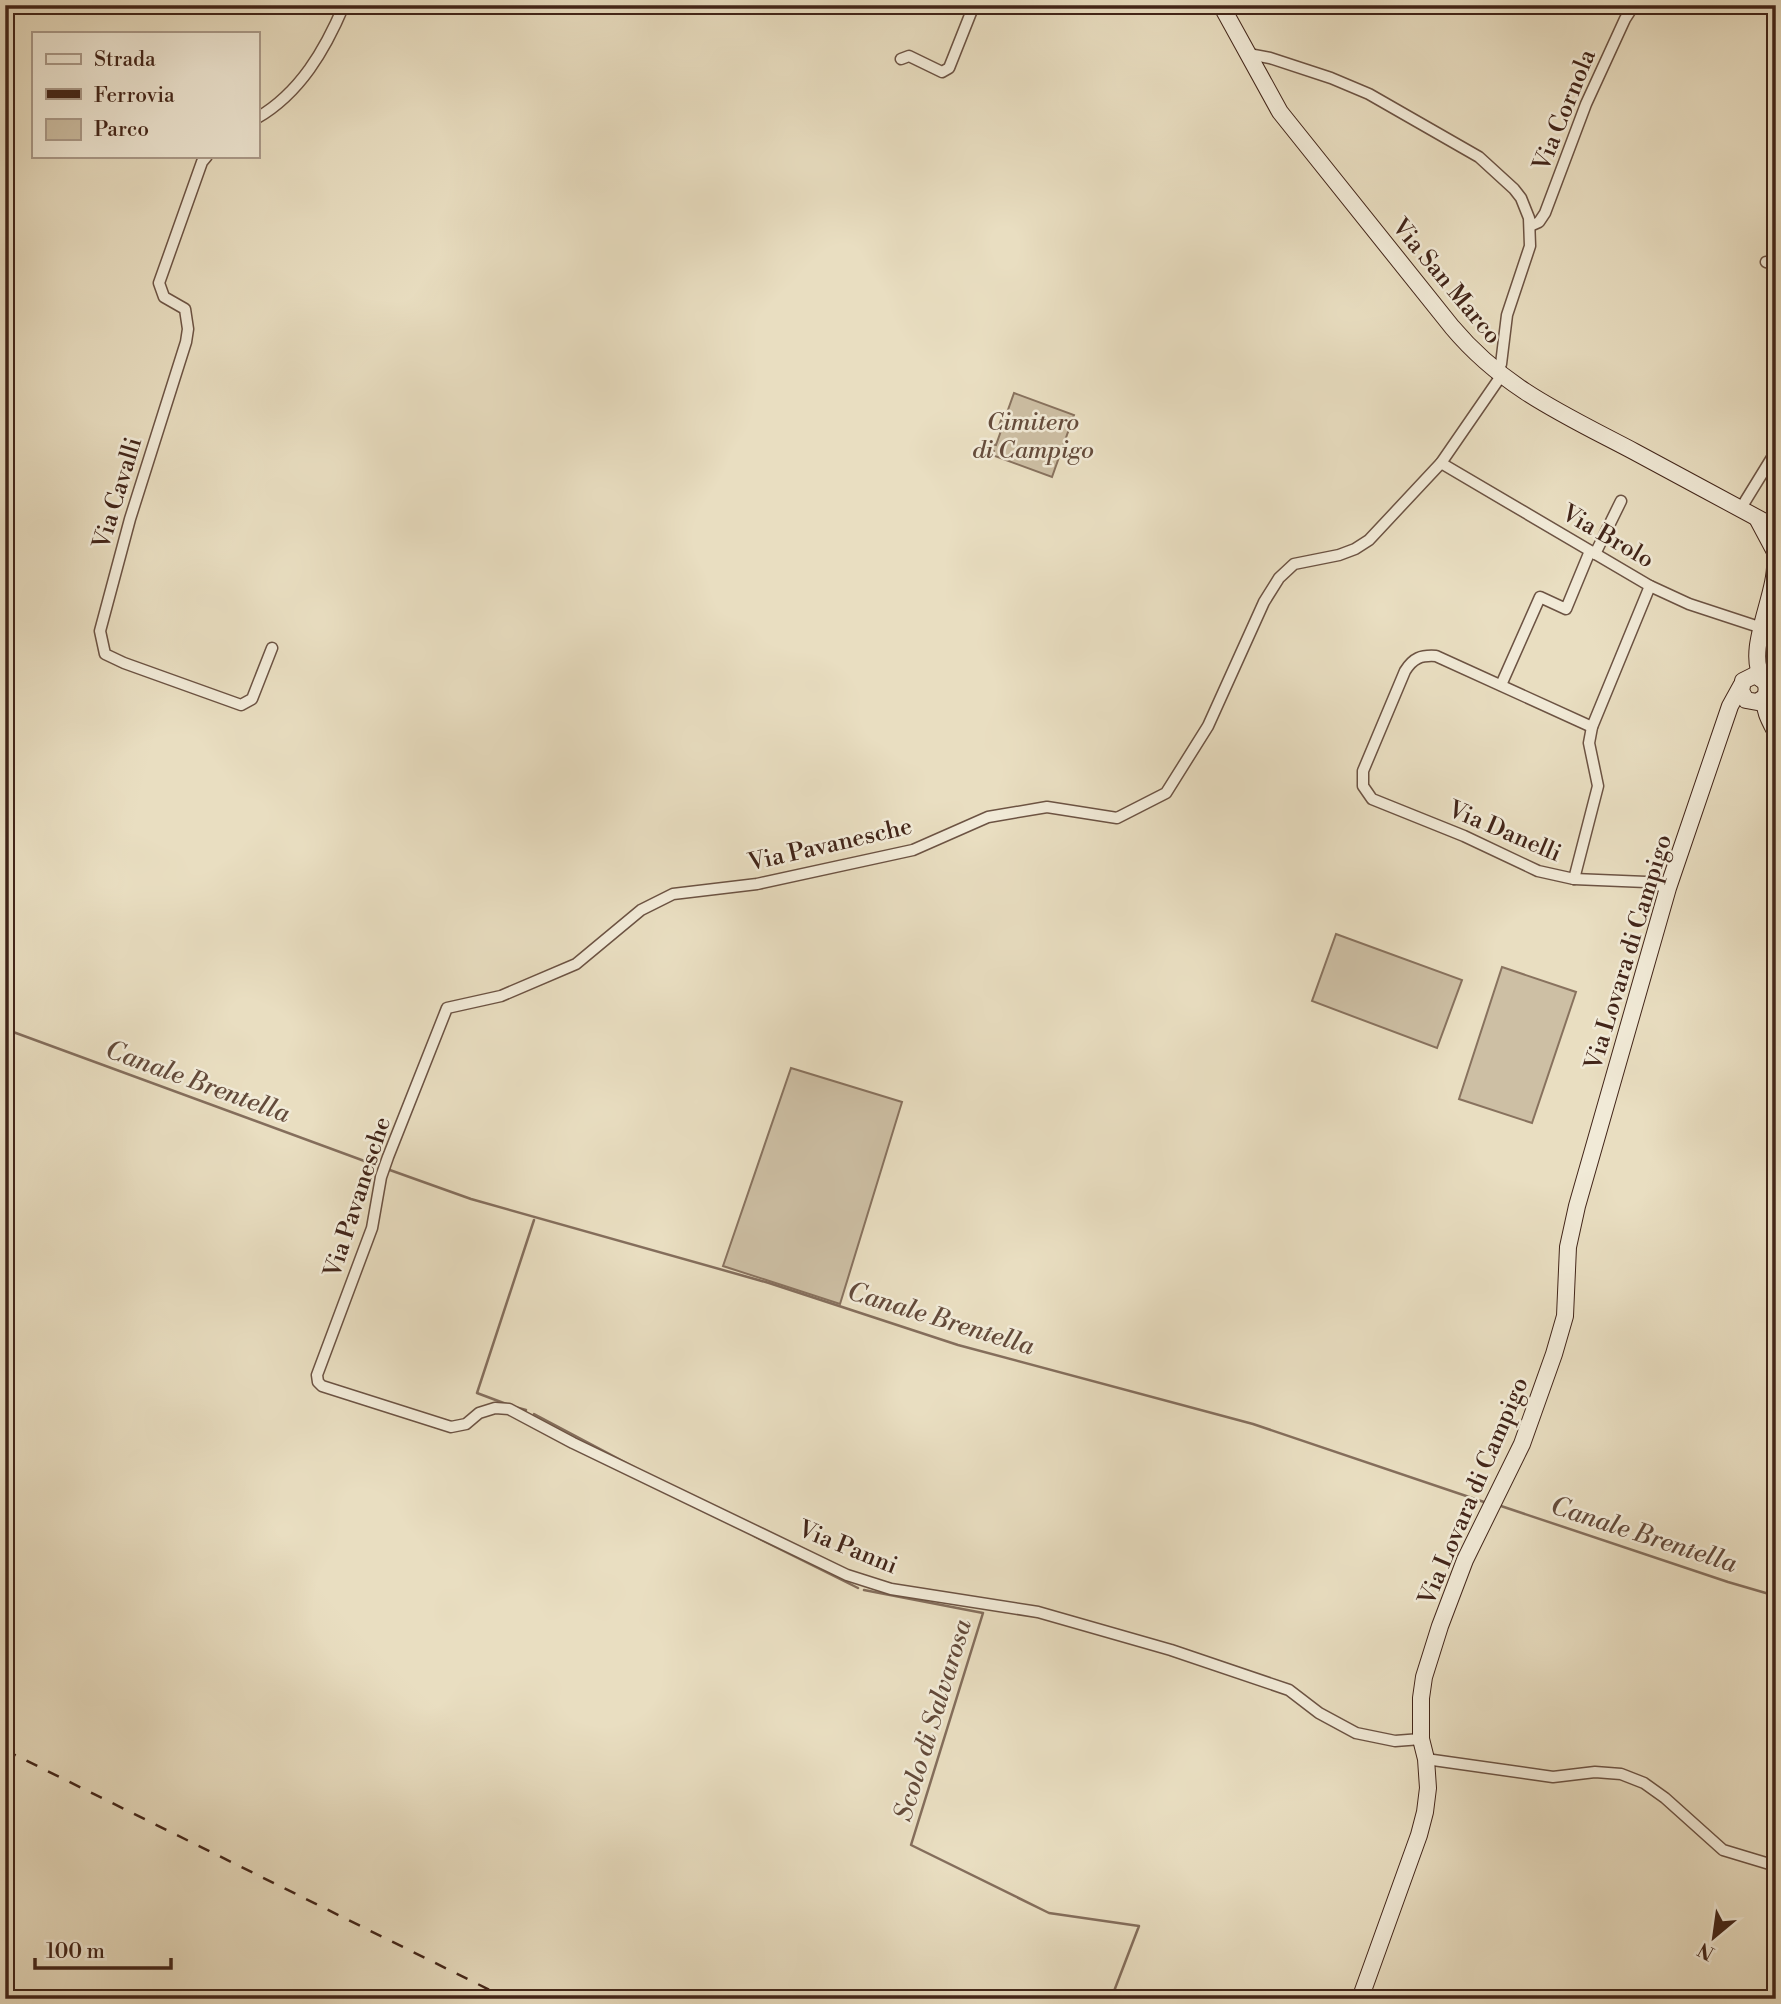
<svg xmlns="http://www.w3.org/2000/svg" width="1781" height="2004" viewBox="0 0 1781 2004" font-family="'Libre Bodoni',serif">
<rect width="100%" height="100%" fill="#e9dec1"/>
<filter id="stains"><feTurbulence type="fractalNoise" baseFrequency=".00286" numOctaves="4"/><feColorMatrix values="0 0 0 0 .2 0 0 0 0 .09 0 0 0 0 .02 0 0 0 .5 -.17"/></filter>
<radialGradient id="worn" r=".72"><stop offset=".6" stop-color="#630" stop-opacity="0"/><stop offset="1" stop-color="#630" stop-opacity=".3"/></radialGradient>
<g fill="#cdbfa4" stroke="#88725e" stroke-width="2">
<polygon points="1014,393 1074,415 1052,477 992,455 994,451 991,449 992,444 996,445 1002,428 999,426 1001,420 1004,421"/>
<polygon points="1336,934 1462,980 1437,1048 1312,1001"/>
<polygon points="1502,967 1576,992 1532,1123 1459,1099"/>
<polygon points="791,1068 902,1102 840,1304 723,1266"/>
</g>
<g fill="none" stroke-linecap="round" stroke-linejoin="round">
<g stroke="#846e5c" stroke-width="2.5">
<polyline points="5,1029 378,1166"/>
<polyline points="387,1169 471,1199 769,1283 958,1345 1253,1424 1484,1502"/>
<polyline points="509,1405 477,1393 534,1220"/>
<polyline points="515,1407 526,1410"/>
<polyline points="534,1414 634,1467"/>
<polyline points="1501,1506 1728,1582 1776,1596"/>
<polyline points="754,1536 858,1588"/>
<polyline points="864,1590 983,1613 911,1845 1049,1913 1139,1926 1111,1999"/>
</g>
<g stroke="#6c5343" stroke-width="13">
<g id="street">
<polyline points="1248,56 1254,55 1270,58 1331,78 1369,94 1479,157 1514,189 1521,198 1529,218 1530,246 1507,315 1501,364 1496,373"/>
<polyline points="901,59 909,56 942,72 949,68 974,5"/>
<path d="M257 118C300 93 325 50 344 5"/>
<polyline points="207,156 202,162 159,283 164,297 185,309 188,329 186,342 130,519 100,631 105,654 124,663 241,705 252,699 272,648"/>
<polyline points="1530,226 1539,222 1545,213 1586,104 1625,19 1634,5"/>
<polyline points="1766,262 1776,265"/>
<polyline points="1441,463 1650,586 1689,604 1762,628"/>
<polyline points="1741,508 1776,451"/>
<polyline points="1595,554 1621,501"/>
<polyline points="1501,685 1540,597 1566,609 1590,551"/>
<path d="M1592 727 1436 656C1421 655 1413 658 1405 671L1363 771V786L1372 799 1464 836 1538 871 1574 879 1646 882 1668 888"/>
<polyline points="1574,879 1598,786 1589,743 1592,727 1650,586"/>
<polyline points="1421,1739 1395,1741 1356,1733 1319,1713 1289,1690 1171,1650 1038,1612 891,1589 847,1575 573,1443 509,1409 495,1408 479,1413 466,1424 451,1427 322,1386 318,1382 317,1375 372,1228 381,1177 388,1157 447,1008 501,996 576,964 641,910 673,894 757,884 913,850 988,817 1047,807 1117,818 1166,793 1208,726 1264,602 1279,578 1294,564 1339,555 1355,549 1369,540 1441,463 1501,376"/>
<polyline points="1426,1759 1553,1777 1595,1772 1621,1774 1644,1783 1665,1798 1723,1850 1776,1866"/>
</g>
</g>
<g stroke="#422519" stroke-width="18">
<g id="secondary">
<path d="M1221 5 1280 112 1452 327C1504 389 1565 415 1635 452 1682 477 1729 503 1776 528"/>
<polyline points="1758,520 1774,550"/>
<path d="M1763 679C1744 650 1778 594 1775 559"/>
<path d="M1765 697 1757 702 1746 700 1741 691 1743 681 1755 675 1765 682C1768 690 1766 691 1765 699 1763 710 1771 723 1776 733"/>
<polyline points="1360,1999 1419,1835 1425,1812 1428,1788 1426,1759 1421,1739 1421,1698 1424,1677 1440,1626 1465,1560 1522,1444 1554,1354 1565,1316 1568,1247 1577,1206 1668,888 1730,706 1741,686"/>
</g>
</g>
<use href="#street" stroke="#f1ead7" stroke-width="10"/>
<use href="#secondary" stroke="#f1ead7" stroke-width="16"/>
<polyline stroke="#422519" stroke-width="2.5" stroke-dasharray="12 12" stroke-linecap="butt" points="5,1750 508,1999"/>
</g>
<g text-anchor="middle" stroke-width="5" stroke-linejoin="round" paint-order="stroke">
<g font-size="24" fill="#422519" stroke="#f1ead7">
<text transform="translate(1564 110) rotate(-68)" y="8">Via Cornola</text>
<text transform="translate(1447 281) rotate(50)" y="8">Via San Marco</text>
<text transform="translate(117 493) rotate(-73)" y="8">Via Cavalli</text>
<text transform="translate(1608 536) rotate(30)" y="8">Via Brolo</text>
<text transform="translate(1505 831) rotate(23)" y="8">Via Danelli</text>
<text transform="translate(830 844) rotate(-13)" y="8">Via Pavanesche</text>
<text transform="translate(1628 952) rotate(-73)" y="8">Via Lovara di Campigo</text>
<text transform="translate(357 1197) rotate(-72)" y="8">Via Pavanesche</text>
<text transform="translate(1473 1491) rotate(-67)" y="8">Via Lovara di Campigo</text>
<text transform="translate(848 1547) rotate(22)" y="8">Via Panni</text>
</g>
<g font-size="24" font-style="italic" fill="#654c3c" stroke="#f1ead7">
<text x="1033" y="430">Cimitero<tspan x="1033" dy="28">di Campigo</tspan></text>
</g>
<g font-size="26" font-style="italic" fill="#634a3a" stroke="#f1ead7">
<text transform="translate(198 1081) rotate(20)" y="9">Canale Brentella</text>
<text transform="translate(941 1318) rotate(17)" y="9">Canale Brentella</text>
<text transform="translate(1644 1534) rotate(18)" y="9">Canale Brentella</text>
<text transform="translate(932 1720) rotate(-73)" y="9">Scolo di Salvarosa</text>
</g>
</g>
<rect width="1781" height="2004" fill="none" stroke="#e9dec1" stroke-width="28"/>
<rect x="7" y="7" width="1767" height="1990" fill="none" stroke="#422519" stroke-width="3.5"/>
<rect x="14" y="14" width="1753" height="1976" fill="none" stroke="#422519" stroke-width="2"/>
<rect x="32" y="32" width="228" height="126" fill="#f1ead7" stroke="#ab9b8b" stroke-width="2"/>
<rect x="46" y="54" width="35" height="10" fill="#f1ead7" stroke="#ab9b8b" stroke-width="2"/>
<text x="94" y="66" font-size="21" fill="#422519">Strada</text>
<rect x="46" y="89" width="35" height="10" fill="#422519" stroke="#ab9b8b" stroke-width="2"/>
<text x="94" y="102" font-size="21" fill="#422519">Ferrovia</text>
<rect x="46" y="119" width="35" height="21" fill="#cdbfa4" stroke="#ab9b8b" stroke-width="2"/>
<text x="94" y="136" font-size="21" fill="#422519">Parco</text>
<g transform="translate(1714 1937) rotate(209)" stroke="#f1ead7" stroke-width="5" paint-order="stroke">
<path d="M0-5L12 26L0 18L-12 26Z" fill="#422519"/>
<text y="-10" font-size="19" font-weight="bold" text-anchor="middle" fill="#422519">N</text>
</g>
<path d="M35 1958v10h136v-10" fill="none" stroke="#422519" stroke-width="3.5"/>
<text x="46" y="1958" font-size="21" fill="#422519" stroke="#f1ead7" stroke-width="5" paint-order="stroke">100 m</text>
<rect width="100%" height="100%" filter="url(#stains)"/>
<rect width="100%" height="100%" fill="url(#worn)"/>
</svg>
